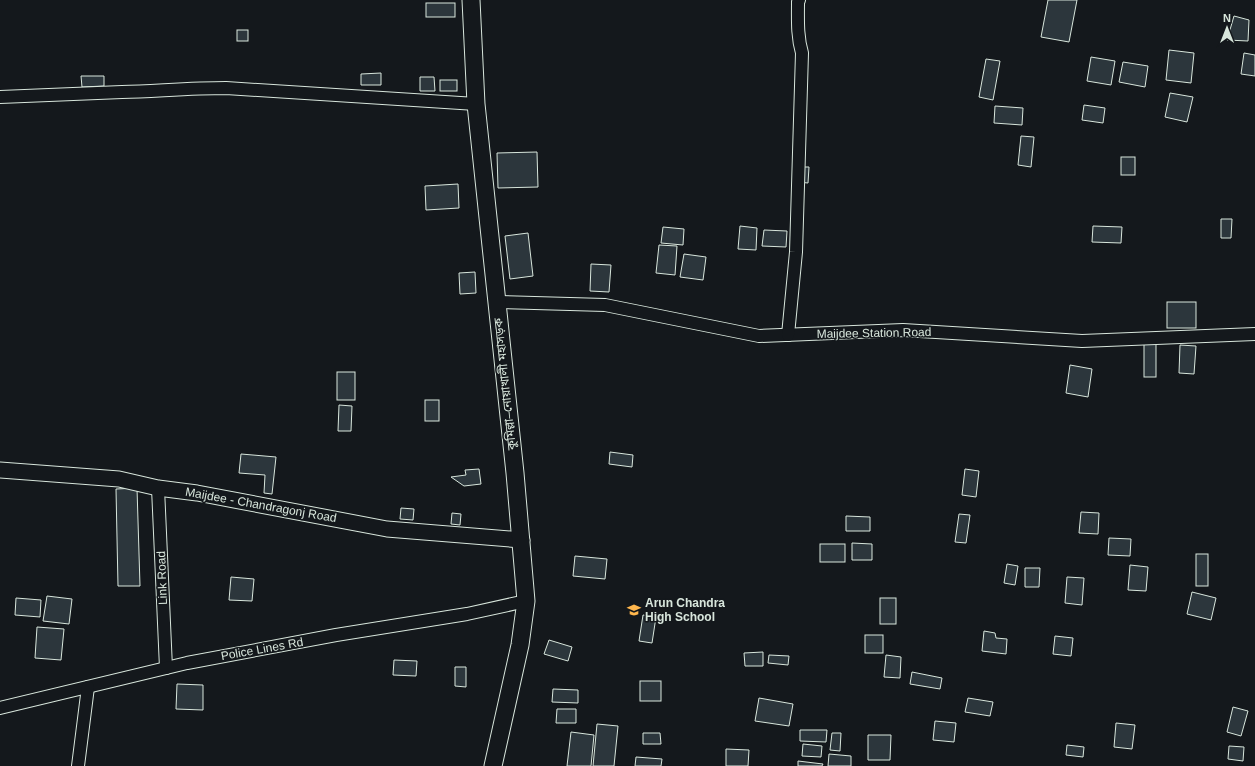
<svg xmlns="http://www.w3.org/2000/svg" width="1255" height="766" viewBox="0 0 1255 766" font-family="Arial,'Noto Sans Bengali',sans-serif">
<rect width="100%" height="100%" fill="#14181c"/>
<g fill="#2c363c" stroke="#d8e6dc">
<polygon points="1048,0 1077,0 1069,42 1041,37"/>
<rect x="426" y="3" width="29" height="14"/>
<polygon points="1234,16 1249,20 1248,41 1227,40"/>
<rect x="237" y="30" width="11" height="11"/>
<polygon points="1169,50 1194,53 1191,83 1166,80"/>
<polygon points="1244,53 1255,55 1255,76 1241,74"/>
<polygon points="1091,57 1115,61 1111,85 1087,81"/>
<polygon points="986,59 1000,61 993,100 979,97"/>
<polygon points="1123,62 1148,66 1145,87 1119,82"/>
<polygon points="381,73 381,85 361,85 361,74"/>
<polygon points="81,76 104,76 104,86 82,87"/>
<polygon points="420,77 434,77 435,91 420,91"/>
<rect x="440" y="80" width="17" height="11"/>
<polygon points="1170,93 1193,97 1187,122 1165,117"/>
<polygon points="1084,105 1105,108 1103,123 1082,120"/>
<polygon points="995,106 1023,108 1022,125 994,123"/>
<polygon points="1021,136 1034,137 1031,167 1018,165"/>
<polygon points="537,152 538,187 498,188 497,153"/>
<rect x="1121" y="157" width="14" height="18"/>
<polygon points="799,167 809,167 808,183 798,182"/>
<polygon points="458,184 459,208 426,210 425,186"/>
<polygon points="1221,219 1232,219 1231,238 1221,238"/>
<polygon points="740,226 757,228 756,250 738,249"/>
<polygon points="1093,226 1122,227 1121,243 1092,242"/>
<polygon points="663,227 684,229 683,245 661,243"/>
<polygon points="764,230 787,231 786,247 762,246"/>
<polygon points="528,233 533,276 510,279 505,236"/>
<polygon points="659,245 677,246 675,275 656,273"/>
<polygon points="684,254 706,257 703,280 680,277"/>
<polygon points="591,264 611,265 609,292 590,291"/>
<polygon points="475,272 476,293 460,294 459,273"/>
<rect x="1167" y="302" width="29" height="26"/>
<rect x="1144" y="344" width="12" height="33"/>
<polygon points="1180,345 1196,346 1194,374 1179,373"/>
<polygon points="1070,365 1092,369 1088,397 1066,393"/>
<rect x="337" y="372" width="18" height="28"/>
<rect x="425" y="400" width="14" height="21"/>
<polygon points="339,405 352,406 351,431 338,431"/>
<polygon points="610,452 633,455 632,467 609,464"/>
<polygon points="241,454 276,457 272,494 264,493 265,475 239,473"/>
<polygon points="479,469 481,484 464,486 451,477 466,475 465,470"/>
<polygon points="965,469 979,471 976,497 962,495"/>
<polygon points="137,488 140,586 118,586 116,489"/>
<polygon points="401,508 414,509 413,520 400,519"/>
<polygon points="1081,512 1099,513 1098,534 1079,533"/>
<polygon points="452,513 461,514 460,525 451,524"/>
<polygon points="959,514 970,515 966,543 955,542"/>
<polygon points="846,516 870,517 870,531 846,531"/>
<polygon points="1109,538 1131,539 1130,556 1108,555"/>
<polygon points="852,543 872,544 872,560 852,560"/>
<rect x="820" y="544" width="25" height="18"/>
<rect x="1196" y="554" width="12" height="32"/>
<polygon points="575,556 607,559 605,579 573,576"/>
<polygon points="1007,564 1018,566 1015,585 1004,583"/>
<polygon points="1130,565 1148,567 1146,591 1128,590"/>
<polygon points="1025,568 1040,568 1039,587 1025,587"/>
<polygon points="231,577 254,579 252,601 229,600"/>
<polygon points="1067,577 1084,578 1082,605 1065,603"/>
<polygon points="1192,592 1216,598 1211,620 1187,614"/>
<polygon points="47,596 72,599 69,624 43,621"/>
<polygon points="16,598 41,600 40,617 15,615"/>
<rect x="880" y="598" width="16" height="26"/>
<polygon points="643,615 656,617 652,643 639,641"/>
<polygon points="37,627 64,629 61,660 35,658"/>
<polygon points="984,631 995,633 996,638 1007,639 1006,654 982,651"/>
<rect x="865" y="635" width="18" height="18"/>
<polygon points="1055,636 1073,638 1071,656 1053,654"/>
<polygon points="549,640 572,647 568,661 544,654"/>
<polygon points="763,652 763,666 745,666 744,653"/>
<polygon points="769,655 789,656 788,665 768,663"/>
<polygon points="886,655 901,657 900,678 884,677"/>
<polygon points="394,660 417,661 416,676 393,675"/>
<polygon points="455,667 466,667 466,687 455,686"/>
<polygon points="912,672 942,678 940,689 910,684"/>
<rect x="640" y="681" width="21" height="20"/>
<polygon points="177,684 203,685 203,710 176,709"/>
<polygon points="553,689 578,690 578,703 552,702"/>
<polygon points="759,698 793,704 789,726 755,721"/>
<polygon points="968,698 993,702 990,716 965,712"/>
<polygon points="1233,707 1248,711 1241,736 1227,732"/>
<polygon points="557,709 576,709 576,723 556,723"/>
<polygon points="935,721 956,723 954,742 933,740"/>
<polygon points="1116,723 1135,725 1132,749 1114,747"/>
<polygon points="597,724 618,726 614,766 593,766"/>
<polygon points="800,730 827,730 826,742 800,741"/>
<polygon points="571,732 594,735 591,766 567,766"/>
<polygon points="643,733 660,733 661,744 643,744"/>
<polygon points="832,733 841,733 840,751 830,750"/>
<polygon points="868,735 891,735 890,760 868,760"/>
<polygon points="803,744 822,746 821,757 802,756"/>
<polygon points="1067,745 1084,747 1083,757 1066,755"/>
<polygon points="1229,746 1244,747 1243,761 1228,759"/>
<polygon points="726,749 749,750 748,766 726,766"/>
<polygon points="829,754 851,756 851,766 828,766"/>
<polygon points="636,757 662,759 661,766 635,766"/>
<polygon points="798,761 823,764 822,766 798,766"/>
</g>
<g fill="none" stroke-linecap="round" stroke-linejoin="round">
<g stroke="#d8e6dc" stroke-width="14">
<g id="minor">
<path d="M0 97C41 95 81 94 122 92 157 91 191 88 226 88L476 104"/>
<polyline points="497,302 605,305 759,336 903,330 1082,341 1255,334"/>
<path d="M788 335 796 252 802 53C797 36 798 19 798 2L799 0"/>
<polyline points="158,488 166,668"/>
<polyline points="0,708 187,663 336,635 467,614 526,601"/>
<polyline points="78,766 88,687"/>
</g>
</g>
<g stroke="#d8e6dc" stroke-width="17">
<polyline id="major" points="0,470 119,479 158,488 197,493 387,529 522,540"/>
</g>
<g stroke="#d8e6dc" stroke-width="19">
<polyline id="highway" points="471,0 476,104 515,473 526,601 520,645 493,766"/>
</g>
<use href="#minor" stroke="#14181c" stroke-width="12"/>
<use href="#major" stroke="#14181c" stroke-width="15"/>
<use href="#highway" stroke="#14181c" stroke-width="17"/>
</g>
<defs>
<g id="school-bare" transform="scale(1.08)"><path d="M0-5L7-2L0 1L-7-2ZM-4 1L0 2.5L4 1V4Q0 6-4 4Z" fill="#ffb74d" stroke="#14181c" stroke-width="2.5" paint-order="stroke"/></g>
</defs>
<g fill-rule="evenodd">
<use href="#school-bare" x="634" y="610"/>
</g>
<g text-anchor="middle" stroke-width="3" stroke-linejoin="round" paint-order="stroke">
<g font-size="12" fill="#d8e6dc" stroke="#14181c">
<text transform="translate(874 333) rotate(-1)" y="4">Maijdee Station Road</text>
<text transform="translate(505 384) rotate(-96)" y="4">কুমিল্লা–নোয়াখালী মহাসড়ক</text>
<text transform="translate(261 505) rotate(10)" y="4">Maijdee - Chandragonj Road</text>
<text transform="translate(162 578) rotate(-92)" y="4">Link Road</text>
<text transform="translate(262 649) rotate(-10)" y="4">Police Lines Rd</text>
</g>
<g font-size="12" font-weight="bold" fill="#d8e6dc" stroke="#14181c" text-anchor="start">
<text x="645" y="607">Arun Chandra<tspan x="645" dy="14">High School</tspan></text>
</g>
</g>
<g transform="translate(1227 28)" stroke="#14181c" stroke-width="3" paint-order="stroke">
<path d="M0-3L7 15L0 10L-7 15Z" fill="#d8e6dc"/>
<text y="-6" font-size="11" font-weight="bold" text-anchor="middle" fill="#d8e6dc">N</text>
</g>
</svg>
